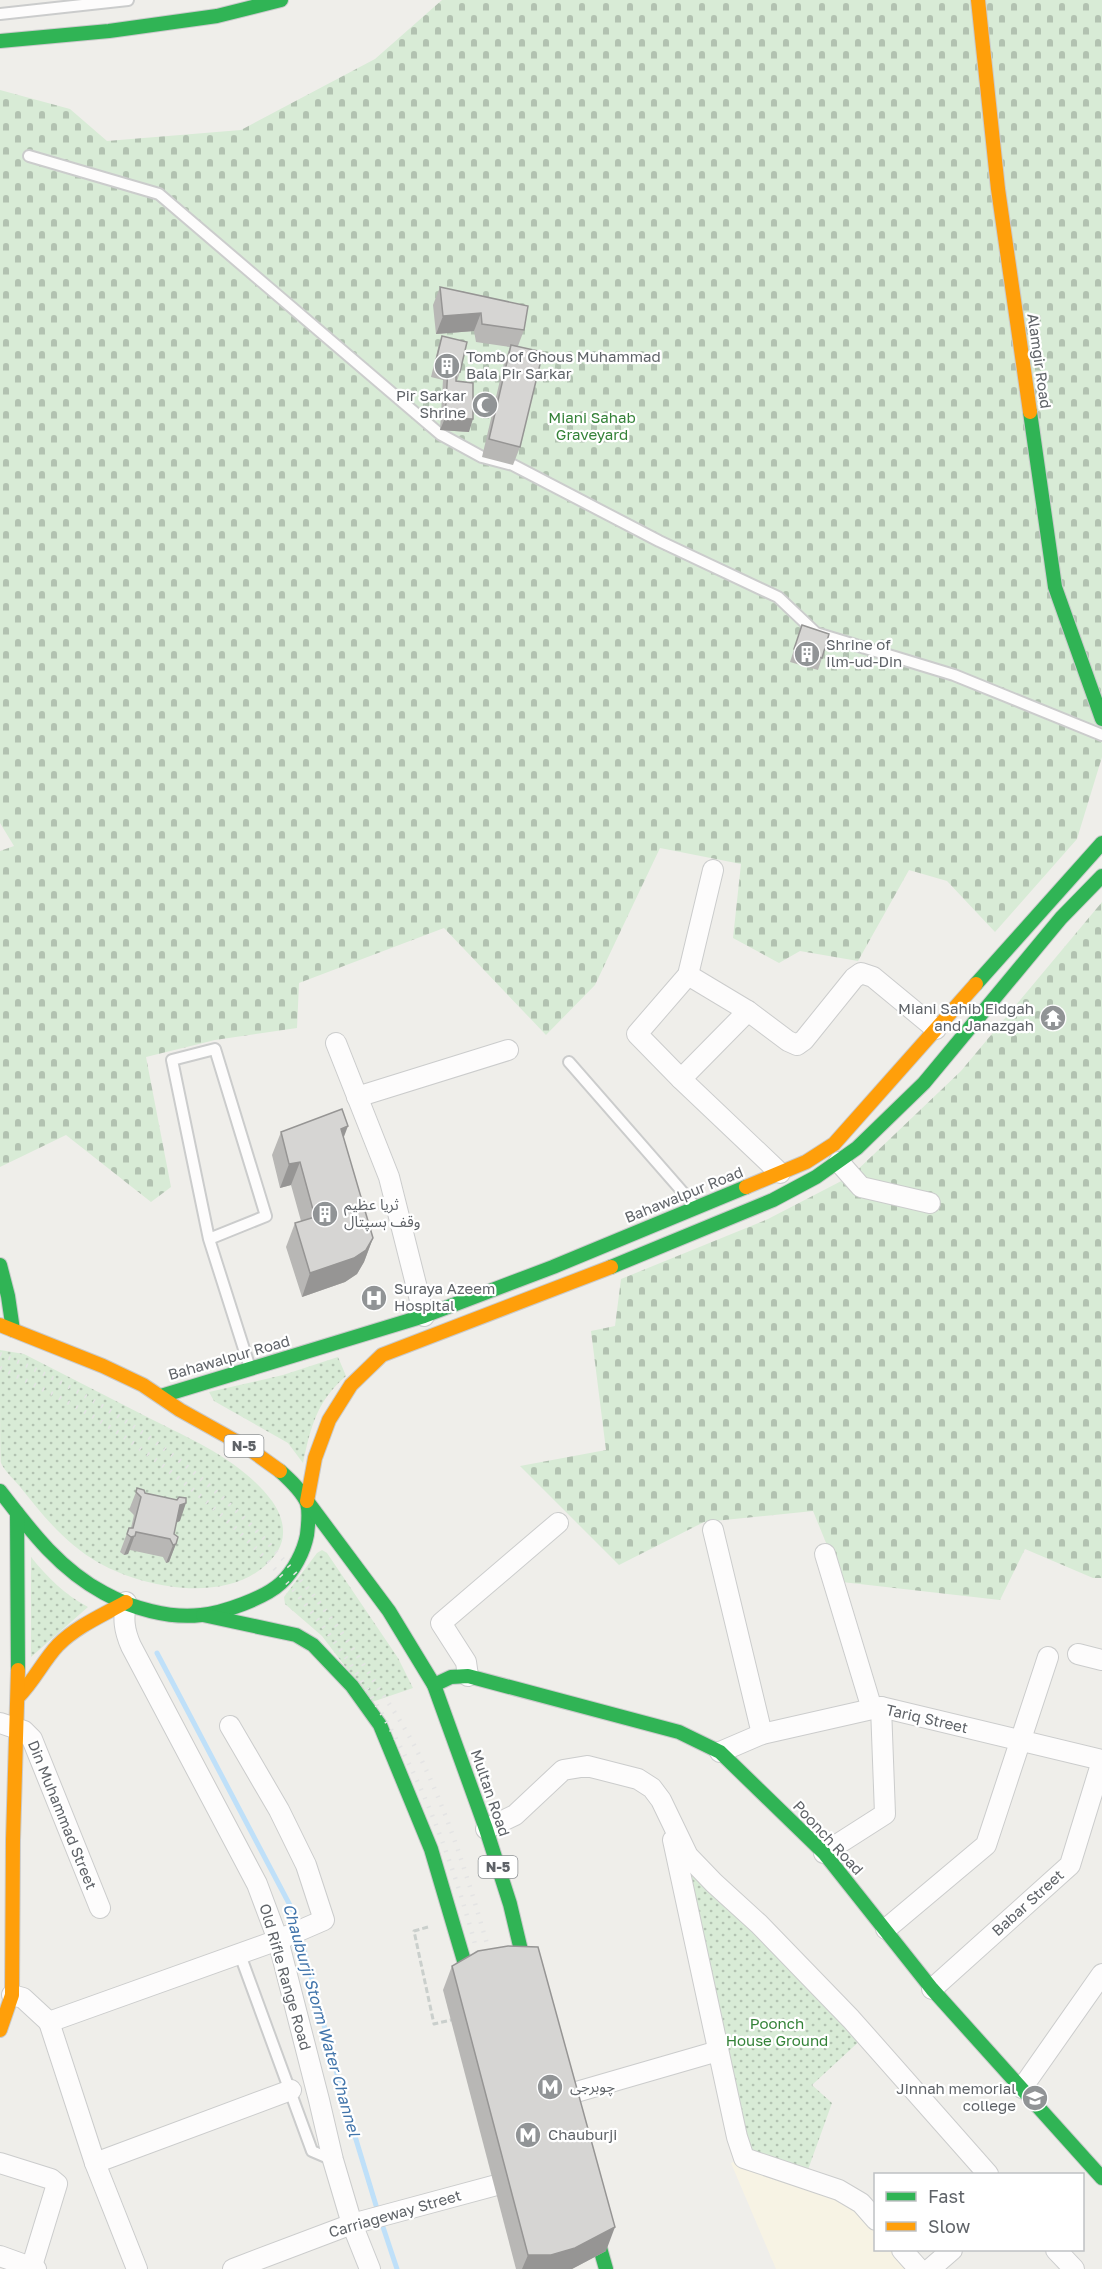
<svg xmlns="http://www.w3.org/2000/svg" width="1102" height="2269" viewBox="0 0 1102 2269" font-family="'Golos Text','Noto Sans Arabic',sans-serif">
<defs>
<pattern id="green-dots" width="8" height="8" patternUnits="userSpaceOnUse" patternTransform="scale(1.5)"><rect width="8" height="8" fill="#d8ebd6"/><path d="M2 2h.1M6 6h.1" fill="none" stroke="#b2c2b1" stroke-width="1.8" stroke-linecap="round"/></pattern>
<pattern id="cemetery-stones" width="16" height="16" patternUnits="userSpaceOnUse" patternTransform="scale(1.5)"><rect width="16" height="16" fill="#d8ebd6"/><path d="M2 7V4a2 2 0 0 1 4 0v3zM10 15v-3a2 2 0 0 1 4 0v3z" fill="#b2c2b1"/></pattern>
</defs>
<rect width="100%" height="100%" fill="#efeeea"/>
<polygon fill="#f7f3e4" points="744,2158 805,2178 875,2220 876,2250 902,2250 919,2269 776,2269 731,2163"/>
<g fill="url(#green-dots)">
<path d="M0 1350 24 1354C67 1376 110 1398 153 1420 195 1441 243 1462 272 1501 284 1518 288 1538 275 1555 236 1606 148 1590 99 1563 66 1544 44 1517 21 1488 15 1480 5 1472 1 1463 0 1454 0 1367 0 1350Z"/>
<path d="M338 1357 346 1376C317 1401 311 1426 303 1463L288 1443 214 1401 209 1392 283 1375Z"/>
<polygon points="322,1550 327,1553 398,1658 413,1688 372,1702 322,1636 285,1604 284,1597 317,1553"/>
<path d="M31 1557C48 1578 64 1594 88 1607L31 1657Z"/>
<polygon points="668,1817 688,1856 865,2036 812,2085 832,2103 805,2178 744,2158"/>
</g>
<g fill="url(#cemetery-stones)">
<polygon points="442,0 1102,0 1102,757 1077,839 995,932 947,881 909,870 858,961 800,951 779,963 733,938 741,864 660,848 595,985 546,1035 444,928 299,983 297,1028 215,1040 146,1057 171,1187 151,1202 66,1135 0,1167 0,851 14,846 0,823 0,90 70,109 107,141 241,130 375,59"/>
<polygon points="1102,902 1102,1578 1093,1578 1025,1549 1000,1600 842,1582 813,1511 704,1522 619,1565 520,1466 606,1450 591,1331 615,1326 621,1279 768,1219 851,1176 961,1071"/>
</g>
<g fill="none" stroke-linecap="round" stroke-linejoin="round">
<g stroke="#bfe0f9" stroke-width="5">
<polyline points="157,1653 293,1911 297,1926"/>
<polyline points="300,1935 344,2100 378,2212"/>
<polyline points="381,2221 397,2269"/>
</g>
<g stroke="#cbcccc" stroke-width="14">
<g id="lane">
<polyline points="0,14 128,0"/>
<polyline points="29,156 159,194 440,434 482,457 513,465 659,541 778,597 816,633 954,675 1102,735"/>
<polyline points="569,1062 694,1205"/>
<polyline points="209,1239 266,1216 215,1049 172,1060 209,1239 250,1368"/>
<polyline points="239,1952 312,2151 333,2160"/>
</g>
</g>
<g stroke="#cbcccc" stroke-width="22">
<g id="street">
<polyline points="713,870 688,975 637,1034 681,1079 780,1173"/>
<polyline points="688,975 748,1011 788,1041 797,1045 804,1040 854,978 861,973 873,977 936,1029"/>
<polyline points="336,1043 389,1177 424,1316"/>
<polyline points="681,1079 748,1011"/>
<polyline points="357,1097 508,1050"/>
<polyline points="839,1162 861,1187 930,1203"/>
<polyline points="713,1530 762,1734"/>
<polyline points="825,1554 872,1709"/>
<path d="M126 1602C123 1619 124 1630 131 1646L257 1884 278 1940 319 2100 333 2160 352 2224 370 2269"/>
<polyline points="1078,1654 1102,1660"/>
<polyline points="468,1676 466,1662 441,1623 558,1523"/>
<polyline points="0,1723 24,1731 32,1739 100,1908"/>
<polyline points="720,1752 762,1734 881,1707 1102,1760"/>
<polyline points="486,1829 515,1815 563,1770 587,1766 638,1779 652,1788 661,1800 688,1856 714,1883 759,1924 851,2019 988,2174"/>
<polyline points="673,1840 737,2137 744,2158 839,2190 861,2203 876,2220"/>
<polyline points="824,1853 885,1814 881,1707"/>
<polyline points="886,1929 986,1845 1048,1657"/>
<polyline points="932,1989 1070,1865 1102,1761"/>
<polyline points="12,1995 23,1998 49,2022 278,1940 324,1920 306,1865 279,1810 230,1726"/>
<polyline points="49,2022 95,2163 137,2269"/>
<polyline points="1022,2088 1102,1974"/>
<polyline points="559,2097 718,2051"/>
<polyline points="0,2163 51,2179 57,2184 31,2269"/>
<polyline points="95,2163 291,2090"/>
<polyline points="902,2250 919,2269"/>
<polyline points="1056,2250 1074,2269"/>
<polyline points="0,2256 36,2269"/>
<polyline points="233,2269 352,2224 519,2179"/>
<polyline points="930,2269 952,2250"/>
</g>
</g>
<g stroke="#cacacb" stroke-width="16">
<g id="fast">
<polyline points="0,41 109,31 217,16 281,0"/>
<polyline points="1030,412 1055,587 1102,719"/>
<polyline points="976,984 1102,843"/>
<polyline points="0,1265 8,1296 13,1330"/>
<polyline points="611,1267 773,1200 816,1177 857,1148 924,1083 1061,918 1102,876"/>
<polyline points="161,1396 424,1316 553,1267 746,1187"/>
<path d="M0 1491C30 1530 59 1569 104 1593 131 1608 170 1619 201 1615 223 1613 265 1598 281 1583 294 1571 304 1551 307 1535 308 1525 310 1513 307 1503 302 1491 290 1480 280 1471"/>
<polyline points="307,1501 389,1611 434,1685 486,1829 510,1904 530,1988"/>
<polyline points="17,1513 18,1670"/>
<polyline points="203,1615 296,1635 313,1645 352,1686 380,1725 431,1849 475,1998"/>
<polyline points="434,1685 451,1677 468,1676 679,1732 720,1752 824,1853 932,1989 1102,2178"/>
<polyline points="590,2213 606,2269"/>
</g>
</g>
<g stroke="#cacacb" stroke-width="16">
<g id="slow">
<polyline points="978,0 998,189 1030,412"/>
<polyline points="746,1187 806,1162 834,1144 976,984"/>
<polyline points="0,1325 103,1366 143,1385 180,1410 248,1448 280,1471"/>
<polyline points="307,1501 315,1458 329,1420 351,1385 382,1355 611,1267"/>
<path d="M18 1697C34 1681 43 1661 58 1645 77 1626 103 1615 126 1602"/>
<polyline points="0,2030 12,1995 13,1840 18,1670"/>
</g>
</g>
<polyline stroke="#cacfcc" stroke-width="3" stroke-dasharray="6 3" stroke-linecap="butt" points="428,1927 414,1931 434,2024 451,2020"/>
<use href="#lane" stroke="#fdfcfc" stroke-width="10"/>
<use href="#street" stroke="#fdfcfc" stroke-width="20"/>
<use href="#fast" stroke="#30b455" stroke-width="14"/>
<use href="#slow" stroke="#ff9f0a" stroke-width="14"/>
<g stroke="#e4e4e4" stroke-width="4.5" stroke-dasharray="1.5 8" stroke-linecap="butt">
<path d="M0 1354C159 1419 290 1544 379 1689 394 1711 410 1735 421 1759 453 1825 473 1895 493 1965"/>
<path d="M0 1368C48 1391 96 1415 138 1447 253 1530 350 1642 412 1770 442 1832 464 1900 481 1967"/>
</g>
</g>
<g fill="#b8b7b5">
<polygon points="440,287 524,330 518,346 520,447 513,465 482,457 504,363 510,347 476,342 474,331 436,334 433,305"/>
<polygon points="442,336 460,372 457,381 469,432 440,430 443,380 431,377 438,348"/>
<polygon points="802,625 822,658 818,670 790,662"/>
<polygon points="281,1132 343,1138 373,1238 364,1262 357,1274 345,1282 302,1297 286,1247 295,1223 301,1221 291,1185 280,1188 272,1155"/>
<polygon points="136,1492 145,1493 180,1521 176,1522 174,1534 178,1537 169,1562 166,1563 163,1557 130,1550 128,1554 124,1555 120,1552 129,1528 131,1528 134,1515 129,1510"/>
<polygon points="452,1966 606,2251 572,2269 516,2269 443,1990"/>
</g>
<g fill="#969594">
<polygon points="481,313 474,331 436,334 443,316"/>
<polygon points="445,418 473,419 469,432 440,430"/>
<polygon points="348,1126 339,1150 341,1129"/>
<polygon points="300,1162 291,1185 280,1188 289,1164"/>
<polygon points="373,1238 364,1262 357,1274 345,1282 302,1297 310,1273"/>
<polygon points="186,1503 180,1521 173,1524 180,1505"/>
<polygon points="136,1532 128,1554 124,1555 131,1537"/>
<polygon points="176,1544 169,1562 166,1563 173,1545"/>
<polygon points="615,2227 606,2251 572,2269 522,2269 528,2255"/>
</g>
<g fill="#d6d5d3" stroke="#969594" stroke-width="1.5">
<polygon points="440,287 528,306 524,330 482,324 481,313 443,316"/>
<polygon points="442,336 467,342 460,372 456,371 456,381 473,383 473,419 445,418 448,368 435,365"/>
<polygon points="511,345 543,352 520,447 489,439"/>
<polygon points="802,625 829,634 822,658 794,649"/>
<polygon points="342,1109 348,1126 341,1129 373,1238 366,1250 354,1258 310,1273 295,1223 315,1217 300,1162 289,1164 281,1132"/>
<polygon points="137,1488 144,1490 145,1493 177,1500 179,1497 186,1498 186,1503 180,1505 174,1534 178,1537 176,1544 173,1545 170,1539 136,1532 135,1536 131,1537 127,1534 129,1528 133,1528 141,1497 136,1492"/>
<polygon points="508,1946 538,1947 615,2227 575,2248 551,2255 528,2255 452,1966 478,1951"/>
</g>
<defs>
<g id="building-disc" transform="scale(1.35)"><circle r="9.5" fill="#919496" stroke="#fff"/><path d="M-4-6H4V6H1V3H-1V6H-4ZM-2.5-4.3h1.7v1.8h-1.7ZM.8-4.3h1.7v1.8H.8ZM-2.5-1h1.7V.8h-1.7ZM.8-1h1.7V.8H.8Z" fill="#fff"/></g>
<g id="mosque-disc" transform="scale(1.35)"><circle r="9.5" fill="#919496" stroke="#fff"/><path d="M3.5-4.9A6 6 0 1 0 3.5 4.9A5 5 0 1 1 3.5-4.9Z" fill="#fff"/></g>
<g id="temple-disc" transform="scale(1.35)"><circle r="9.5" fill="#919496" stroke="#fff"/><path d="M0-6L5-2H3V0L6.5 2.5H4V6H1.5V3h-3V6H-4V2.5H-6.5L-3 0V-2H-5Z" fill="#fff"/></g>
<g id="hospital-disc" transform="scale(1.35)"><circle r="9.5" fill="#919496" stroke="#fff"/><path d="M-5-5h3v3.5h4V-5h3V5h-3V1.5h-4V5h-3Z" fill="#fff"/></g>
<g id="metro-disc" transform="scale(1.35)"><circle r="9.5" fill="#919496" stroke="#fff"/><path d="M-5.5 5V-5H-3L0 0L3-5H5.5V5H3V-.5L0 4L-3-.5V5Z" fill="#fff"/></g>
<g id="university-disc" transform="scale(1.35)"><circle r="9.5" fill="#919496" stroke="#fff"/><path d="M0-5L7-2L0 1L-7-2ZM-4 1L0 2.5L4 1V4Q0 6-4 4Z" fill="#fff"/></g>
</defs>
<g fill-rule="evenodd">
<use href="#building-disc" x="447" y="366"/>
<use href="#mosque-disc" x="485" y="405"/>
<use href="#building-disc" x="807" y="654"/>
<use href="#temple-disc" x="1053" y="1018"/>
<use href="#building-disc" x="325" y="1214"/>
<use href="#hospital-disc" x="374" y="1298"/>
<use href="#metro-disc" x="550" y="2087"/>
<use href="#university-disc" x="1035" y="2098"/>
<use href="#metro-disc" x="528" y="2135"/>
</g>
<g text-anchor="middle" stroke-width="4.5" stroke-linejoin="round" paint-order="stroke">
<g fill="#fff" stroke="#8f9295" stroke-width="1.5">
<rect x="224.5" y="1435" width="39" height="22" rx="4.5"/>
<rect x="478.5" y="1856" width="39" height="22" rx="4.5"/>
</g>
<g font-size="14" font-weight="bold" fill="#5f6368">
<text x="244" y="1451">N-5</text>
<text x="498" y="1872">N-5</text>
</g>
<g font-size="15" fill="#5f6368" stroke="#fff" text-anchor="start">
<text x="466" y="362">Tomb of Ghous Muhammad<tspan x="466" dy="17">Bala Pir Sarkar</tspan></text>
<text x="466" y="401" text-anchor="end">Pir Sarkar<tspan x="466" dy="17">Shrine</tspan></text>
<text x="826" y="650">Shrine of<tspan x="826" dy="17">Ilm-ud-Din</tspan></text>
<text x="1034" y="1014" text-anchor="end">Miani Sahib Eidgah<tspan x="1034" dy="17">and Janazgah</tspan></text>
<text x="344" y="1210">ثریا عظیم<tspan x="344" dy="17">وقف ہسپتال</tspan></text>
<text x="394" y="1294">Suraya Azeem<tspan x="394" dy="17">Hospital</tspan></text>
<text x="570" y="2092">چوبرجی</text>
<text x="1016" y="2094" text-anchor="end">Jinnah memorial<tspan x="1016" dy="17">college</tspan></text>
<text x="548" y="2140">Chauburji</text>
</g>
<g font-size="15" fill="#5f6368" stroke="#fff">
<text transform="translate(1039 361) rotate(82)" y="5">Alamgir Road</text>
<text transform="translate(684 1195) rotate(-22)" y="5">Bahawalpur Road</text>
<text transform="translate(229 1358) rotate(-16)" y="5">Bahawalpur Road</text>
<text transform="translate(927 1719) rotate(13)" y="5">Tariq Street</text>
<text transform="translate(490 1793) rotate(71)" y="5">Multan Road</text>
<text transform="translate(62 1815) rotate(68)" y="5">Din Muhammad Street</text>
<text transform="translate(828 1838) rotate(47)" y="5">Poonch Road</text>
<text transform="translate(1028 1903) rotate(-42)" y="5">Babar Street</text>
<text transform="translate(285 1977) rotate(74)" y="5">Old Rifle Range Road</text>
<text transform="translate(395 2214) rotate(-16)" y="5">Carriageway Street</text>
</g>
<g font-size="15" fill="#348238" stroke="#fff">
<text x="592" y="423">Miani Sahab<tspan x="592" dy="17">Graveyard</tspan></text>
<text x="777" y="2029">Poonch<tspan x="777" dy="17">House Ground</tspan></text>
</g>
<g font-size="16" font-style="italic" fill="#4174aa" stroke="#fff">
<text transform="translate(322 2020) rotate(74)" y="6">Chauburji Storm Water Channel</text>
</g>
</g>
<rect x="874" y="2173" width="210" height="78" fill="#ffffff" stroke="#bfc1c3" stroke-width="1.5"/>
<rect x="886" y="2192" width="30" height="9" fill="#30b455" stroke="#bfc1c3" stroke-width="1.5"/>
<text x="928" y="2203" font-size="18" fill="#5f6368">Fast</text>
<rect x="886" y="2222" width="30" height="9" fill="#ff9f0a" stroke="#bfc1c3" stroke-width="1.5"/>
<text x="928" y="2233" font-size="18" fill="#5f6368">Slow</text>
</svg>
